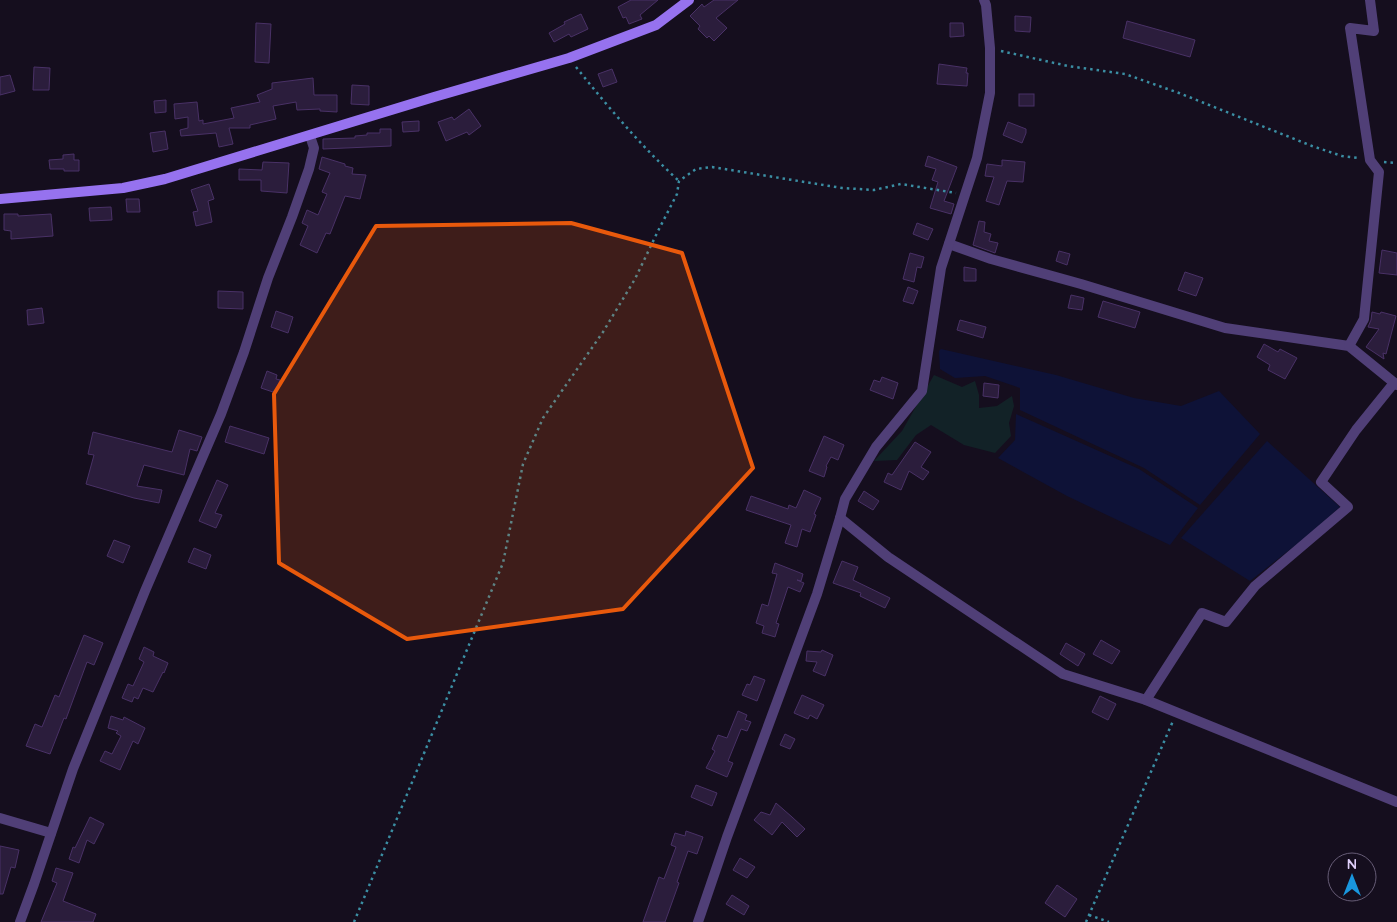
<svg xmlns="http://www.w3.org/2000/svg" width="1397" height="922" viewBox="0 0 1397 922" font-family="Quicksand,sans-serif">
<rect width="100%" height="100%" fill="#150e1e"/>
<polygon fill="#122227" points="934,375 962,387 975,381 979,395 979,408 997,406 1012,396 1014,406 1009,423 1011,436 995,453 964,445 931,425 916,435 897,460 874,461 902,431"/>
<g fill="#0e1237">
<polygon points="941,349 1056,375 1134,398 1181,406 1219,391 1260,434 1200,505 1144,468 1020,410 1020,388 985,376 955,378 940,369 939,351"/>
<polygon points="1016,414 1139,469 1198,508 1170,545 1067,496 998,458 1015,440"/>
<polygon points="1267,441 1340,507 1306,537 1250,581 1181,538"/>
</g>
<g fill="#2b1d3c" stroke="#493166">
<polygon points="631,0 658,0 640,15 642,19 629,24 626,17 623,18 618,7"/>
<polygon points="714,0 738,0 716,18 727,28 714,41 709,36 707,38 698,29 700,26 690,16 702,4 704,7"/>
<polygon points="581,14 588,29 571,37 569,34 554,42 549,33 565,24 564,22"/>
<polygon points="1015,16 1031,17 1030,32 1015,31"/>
<polygon points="1127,21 1195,40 1190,57 1123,38"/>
<polygon points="256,23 271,24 269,63 255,62"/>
<polygon points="950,23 963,23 964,36 950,37"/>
<polygon points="939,64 967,68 966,73 968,73 967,86 937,84"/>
<polygon points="34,67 50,68 49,90 33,90"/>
<polygon points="612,69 617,82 603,87 598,74"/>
<polygon points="10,75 15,91 0,95 0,77"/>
<polygon points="313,78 314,95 337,95 337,112 320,111 320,109 297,110 296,102 273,106 276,119 250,125 250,128 229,128 233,144 219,147 216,133 181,136 180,130 188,128 188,117 175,119 174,104 197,102 199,121 203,120 203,124 234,118 231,108 260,102 257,95 272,89 272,83"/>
<polygon points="352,85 369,86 369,105 351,104"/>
<rect x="1019" y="94" width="15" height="12"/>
<polygon points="166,100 166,112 155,113 154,101"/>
<polygon points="469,109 481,126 469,135 467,132 446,141 438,122 452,117 454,120"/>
<polygon points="419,121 419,131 403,132 402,122"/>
<polygon points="1008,122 1026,129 1026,133 1022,143 1003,135"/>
<polygon points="380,129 391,129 391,146 323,149 323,139 355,138 355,136 367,135 367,133 380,133"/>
<polygon points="165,131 168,149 153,152 150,133"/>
<polygon points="74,154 74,160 79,160 79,171 64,171 64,169 50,169 49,160 63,159 63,155"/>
<polygon points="928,156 957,167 944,201 954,204 951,214 930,208 938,182 932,180 936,169 925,166"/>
<polygon points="322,157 345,164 345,166 353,168 352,174 366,175 360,199 345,196 330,234 326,233 317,253 300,245 308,226 302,223 307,210 318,215 327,194 322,192 330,173 319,169"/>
<polygon points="1002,160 1025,162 1023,182 1007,181 999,205 986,201 994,177 985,176 987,164 1002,166"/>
<polygon points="263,162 289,163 287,193 261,191 261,180 239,180 239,169 262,170"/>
<polygon points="209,184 214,199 208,201 212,222 196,226 193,212 198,211 191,190"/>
<polygon points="126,199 139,199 140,212 127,212"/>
<polygon points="111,207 112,220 90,221 89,208"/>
<polygon points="4,214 18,214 18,216 51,214 53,236 11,239 11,231 4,230"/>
<polygon points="979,221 985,222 984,232 991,234 989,241 998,243 995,253 973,245"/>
<polygon points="917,223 933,229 928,240 913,234"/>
<polygon points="1382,250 1397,253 1397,275 1379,273"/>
<polygon points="1059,251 1070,254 1067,265 1056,261"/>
<polygon points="910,253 924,257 921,268 917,267 914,282 903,279"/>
<polygon points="964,267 976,269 976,281 964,281"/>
<polygon points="1185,272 1203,278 1196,296 1178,290"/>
<polygon points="908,287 918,291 913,304 903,301"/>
<polygon points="218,291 243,292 243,309 218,308"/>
<polygon points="1071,295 1084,298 1082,310 1068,308"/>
<polygon points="1103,301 1140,312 1135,328 1098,317"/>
<polygon points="42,308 44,323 28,325 27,310"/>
<polygon points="276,311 293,317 288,333 271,327"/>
<polygon points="1372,312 1380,314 1381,312 1396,316 1386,354 1383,353 1384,359 1366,347 1379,329 1368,327 1371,320"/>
<polygon points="960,320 986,327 983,338 957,330"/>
<polygon points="1264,344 1278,352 1280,349 1297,358 1285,379 1268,370 1270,365 1257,357"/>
<polygon points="267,371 277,375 276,379 280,380 276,393 261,388"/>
<polygon points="882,377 898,383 893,399 870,390 874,380 880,382"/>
<polygon points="984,383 999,385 998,398 983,396"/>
<polygon points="230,426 269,438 264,454 225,442"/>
<polygon points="179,430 202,437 197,451 190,449 184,475 144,465 137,486 162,490 159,503 134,498 86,484 94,455 88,454 93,432 172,452"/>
<polygon points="824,436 844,445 838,460 831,457 826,466 827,467 824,477 809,471"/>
<polygon points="915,442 931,452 921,467 929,472 923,480 909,471 901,490 884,482 888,473 892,475"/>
<polygon points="217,480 228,485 215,513 222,515 216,528 199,521"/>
<polygon points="804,490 821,498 814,514 816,515 810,532 802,529 797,547 785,543 791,525 746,510 751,496 788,509 789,505 796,508"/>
<polygon points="864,491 879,501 873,510 858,501"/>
<polygon points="114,540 130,546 123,563 107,556"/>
<polygon points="194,548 211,555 206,569 188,562"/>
<polygon points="842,561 858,567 853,580 890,598 885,608 860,596 861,593 833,583"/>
<polygon points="775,563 803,574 801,581 797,580 804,583 800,592 788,587 776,623 779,624 775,637 762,633 764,626 756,623 762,604 768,606 777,574 772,573"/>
<polygon points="84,635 103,643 94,665 87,662 66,719 64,718 50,754 26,746 35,724 42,727 55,695 59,697"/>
<polygon points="1101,640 1120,651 1112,664 1093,654"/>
<polygon points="1066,643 1085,654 1078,666 1060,654"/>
<polygon points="144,647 154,652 153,656 168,663 164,673 163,672 153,692 143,688 138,699 134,697 132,702 122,698 128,684 133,686 144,662 139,659"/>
<polygon points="822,650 833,655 825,676 813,671 817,662 806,661 807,651 821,652"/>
<polygon points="754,676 765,680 757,701 742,695 747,684 750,685"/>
<polygon points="802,695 824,705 817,719 810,715 808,719 794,713"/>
<polygon points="1100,696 1116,704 1108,720 1092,712"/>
<polygon points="738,711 747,715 745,720 751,722 747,731 741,729 728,761 733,763 727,777 706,768 715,751 712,749 718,735 727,738"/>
<polygon points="111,716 123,720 124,717 145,728 138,744 133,741 120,770 100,761 105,751 112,754 121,736 116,733 118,731 108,728"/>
<polygon points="785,734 795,739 790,749 780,745"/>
<polygon points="696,785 717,793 712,806 691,797"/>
<polygon points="776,803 792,817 805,829 797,837 782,822 772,835 754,820 761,812 770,815"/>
<polygon points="90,817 104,824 94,844 87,840 79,863 69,859 73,847 75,848"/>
<polygon points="686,831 703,837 697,854 688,851 677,882 679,883 665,922 643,922 659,877 664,879 676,847 671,845 675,833 685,836"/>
<polygon points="0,846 19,850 15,868 11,867 3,894 0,894"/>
<polygon points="740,858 755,867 747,878 733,870"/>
<polygon points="56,868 73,873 63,901 96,914 93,922 41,922 57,883 52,881"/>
<polygon points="1057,885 1077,899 1065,917 1045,903"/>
<polygon points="732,895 749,906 744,915 726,904"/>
</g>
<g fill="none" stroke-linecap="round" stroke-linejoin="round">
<g stroke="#3b8ea3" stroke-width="2.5" stroke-dasharray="2.5 4" stroke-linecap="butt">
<polyline points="1001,51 1068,66 1125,74 1179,93 1312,146 1342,156 1359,158"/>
<path d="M576 67C609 108 641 146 679 181"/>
<polyline points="1384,162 1397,163"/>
<polyline points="1089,915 1109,922"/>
<polyline points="354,922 503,563 523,464 543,418 603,332 635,279 658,231 677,194 679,181 696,169 712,167 842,188 874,190 901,184 956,193"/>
<polyline points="1086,922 1173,721"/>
</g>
<g stroke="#503f77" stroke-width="10">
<polyline points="949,244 991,259 1081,284 1225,328 1349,346 1397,385"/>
<polyline points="1349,346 1364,319 1379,172 1370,160 1350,28 1374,31 1370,0"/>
<polyline points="840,518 888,557 1063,674 1146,700 1397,802"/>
<polyline points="1146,700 1202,613 1226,622 1255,586 1348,507 1321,482 1356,430 1394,383"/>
<polyline points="0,818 51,833"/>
<polyline points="20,922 34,884 73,769 145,591 221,414 244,352 268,278 292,217 309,169 314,148 310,136"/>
<polyline points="698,922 727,837 817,594 840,518 845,499 876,447 922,391 941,268 977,158 990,93 990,48 986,5 984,0"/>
</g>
<polyline stroke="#9672ef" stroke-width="10" points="0,199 123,188 165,179 434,97 569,58 656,25 689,0"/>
</g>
<path fill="#e8590c" fill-opacity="0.2" stroke="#e8590c" stroke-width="4" stroke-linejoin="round" d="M571 223 682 253 753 468 623 609 407 639 279 563 274 394 376 226Z"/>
<g transform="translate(1352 877)"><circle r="24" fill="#150e1e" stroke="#665c76"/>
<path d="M0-4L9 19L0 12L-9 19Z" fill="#1996dd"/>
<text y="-8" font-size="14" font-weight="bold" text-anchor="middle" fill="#e0d0fa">N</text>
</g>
</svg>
